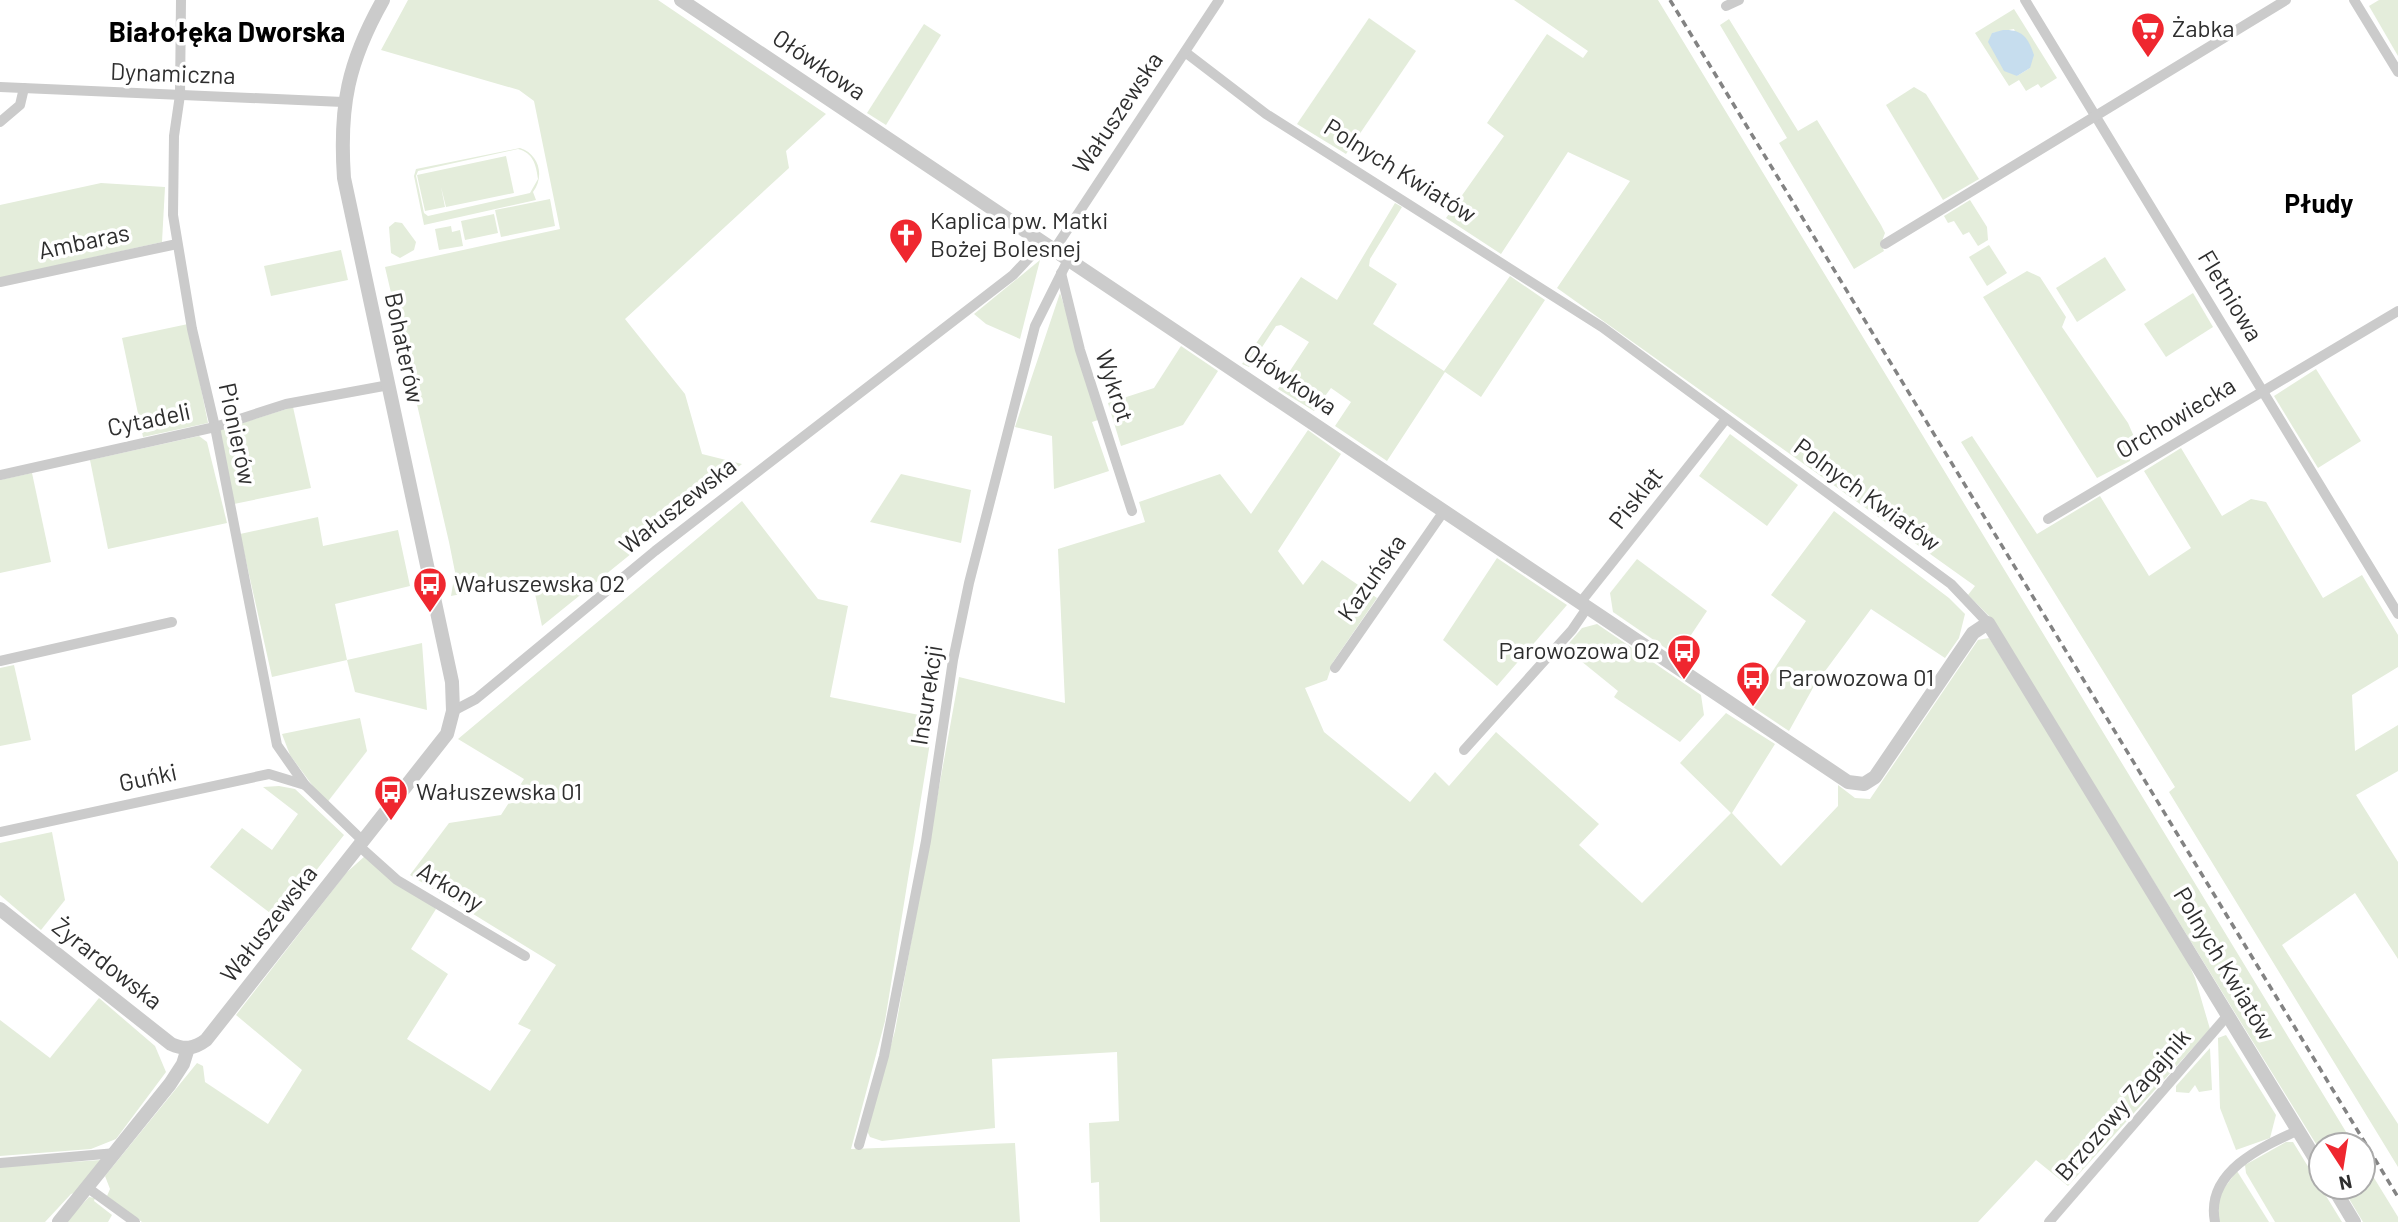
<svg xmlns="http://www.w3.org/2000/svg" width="2398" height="1222" viewBox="0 0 2398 1222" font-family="Barlow,sans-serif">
<rect width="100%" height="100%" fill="#fff"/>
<g fill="#e4eddb" fill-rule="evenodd">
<polygon points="408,0 658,0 826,114 786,151 789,168 625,319 685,394 702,454 742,464 542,626 532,580 451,596 455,572 449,542 385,267 560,229 534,101 519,90 381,50"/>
<polygon points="1514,0 1658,0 2354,1145 2321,1145 2321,1152 1991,618 1968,595 1975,586 1557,288 1630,181 1568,152 1501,254 1446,218 1504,136 1487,123 1547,34 1583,58 1588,51"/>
<polygon points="2379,0 2398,0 2398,56 2369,6"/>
<path d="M2014 9 2057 78 2041 88 2038 84 2026 91 2019 80 2009 86 1975 33ZM2014 29 2030 68 2017 76 1992 33Z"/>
<polygon points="1369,18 1416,51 1346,154 1297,124"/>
<polygon points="1729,19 1798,131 1817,120 1881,225 1885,233 1881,244 1884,251 1854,269 1779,143 1787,138 1720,25"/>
<polygon points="924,24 941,35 886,125 867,113"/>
<polygon points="1914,87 1926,94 1979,179 1943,200 1886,105"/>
<path d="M520 148C539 154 545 176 533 192L536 200 424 225 414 176 416 169ZM518 149C533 153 536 164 538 179L530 193 428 216 424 213 416 176 418 171Z"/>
<polygon points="506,156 514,193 446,207 441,187 445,207 425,211 417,175"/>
<polygon points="101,183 165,187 162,242 0,278 0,205"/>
<polygon points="550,199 555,226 501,237 495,210"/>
<polygon points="1970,200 1987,227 1988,240 1978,246 1969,232 1963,235 1954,221 1948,223 1944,216"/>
<polygon points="1395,203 1402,207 1370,259 1369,266 1397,284 1373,324 1444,371 1510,276 1545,300 1481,397 1445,372 1387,461 1335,426 1351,402 1331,388 1314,411 1278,389 1309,342 1281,325 1276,326 1249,367 1242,364 1301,277 1337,300"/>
<polygon points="494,214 498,233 465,240 461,221"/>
<polygon points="395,222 402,223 416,242 414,250 400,258 391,253 389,227"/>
<polygon points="451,226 452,232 460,230 463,246 439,250 435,229"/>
<polygon points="1989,245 2007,273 1987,286 1969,257"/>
<polygon points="341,250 348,280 271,296 264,266"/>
<polygon points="2105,257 2126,290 2077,322 2056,288"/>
<polygon points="1040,260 1020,339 986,324 974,314"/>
<polygon points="2027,271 2040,277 2066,317 2062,327 2128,423 2135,439 2130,461 2097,478 1983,297"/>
<polygon points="1060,293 1101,419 1092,422 1109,471 1054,489 1052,436 1015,427"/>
<polygon points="2193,293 2213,327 2166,357 2144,324"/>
<polygon points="188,324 208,423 143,437 122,338"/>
<polygon points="1181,346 1218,371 1183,425 1121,446 1108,403 1154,388"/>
<polygon points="2316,369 2361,441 2318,468 2274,396"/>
<polygon points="293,407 311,488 234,504 220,430"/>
<polygon points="1308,430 1341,454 1278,551 1303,585 1322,560 1377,598 1333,662 1327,680 1305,688 1324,732 1410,802 1435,772 1449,786 1496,732 1599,824 1579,845 1642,903 1731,813 1680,763 1726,713 1775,744 1732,813 1781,866 1838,806 1838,785 1855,798 1870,799 1978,640 1989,638 2177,938 2195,978 2210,1029 2068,1186 2036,1160 1978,1222 1100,1222 1099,1182 1091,1183 1089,1123 1119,1121 1117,1052 992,1059 995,1128 882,1141 870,1137 866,1129 895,1031 959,677 1065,703 1058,549 1145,522 1139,502 1220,474 1251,514"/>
<polygon points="1730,434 1798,485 1767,526 1699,476"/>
<polygon points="199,436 207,442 227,523 108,549 90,460"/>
<polygon points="1972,436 2037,534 2100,496 2149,576 2191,548 2144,471 2181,448 2222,516 2251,499 2266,502 2323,598 2362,575 2398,635 2398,667 2352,695 2355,751 2398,725 2398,771 2356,795 2398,862 2398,959 2355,893 2282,945 2398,1124 2398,1167 2169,792 2175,787 1961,442"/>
<polygon points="32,473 51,562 0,573 0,480"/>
<polygon points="901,474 971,490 961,543 870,522"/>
<polygon points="742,501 818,599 848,606 830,697 934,718 885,1021 851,1149 1015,1143 1020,1222 142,1222 107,1196 110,1189 105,1176 197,1063 203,1066 205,1082 268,1124 302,1070 236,1015 346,873 365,856 436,909 411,949 448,974 407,1039 490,1091 531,1030 518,1024 556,965 410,875 449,823 501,815 524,779 458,739"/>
<polygon points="1834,511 1949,598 1965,614 1959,638 1945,658 1871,609 1814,686 1789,731 1750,705 1806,621 1771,595"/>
<polygon points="318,517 323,546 398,530 410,586 335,604 347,660 422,643 427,710 355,692 347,660 272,677 240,534"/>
<polygon points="1497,558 1567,605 1497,686 1443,640"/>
<polygon points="1637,559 1707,611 1677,656 1613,612 1610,593"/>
<polygon points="1597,624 1701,695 1704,715 1680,742 1614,697 1618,691 1565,648 1582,628"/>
<polygon points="14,665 31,740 0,746 0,668"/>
<polygon points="360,718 367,751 326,804 290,755 282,734"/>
<polygon points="279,786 295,789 344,835 278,919 210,867 242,828 272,850 298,814 263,787"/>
<polygon points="52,832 65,900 41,930 0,895 0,843"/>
<polygon points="99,998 155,1046 166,1072 116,1139 91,1149 0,1156 0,1020 50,1058"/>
<polygon points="2226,1035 2276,1115 2270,1138 2236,1150 2220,1108 2218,1038"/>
<polygon points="2210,1048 2212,1090 2199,1092 2195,1085 2189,1093 2176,1092 2176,1086"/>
<polygon points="2286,1142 2293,1142 2342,1222 2275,1222 2246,1173 2245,1165"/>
<polygon points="101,1160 81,1191 71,1194 45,1222 0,1222 0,1167"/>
<polygon points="2363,1160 2398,1217 2398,1222 2363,1222 2342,1187 2363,1187"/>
<polygon points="2237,1171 2269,1222 2219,1222 2219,1195"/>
<polygon points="89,1197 95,1198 94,1201 112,1215 108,1222 66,1222"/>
</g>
<path fill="#c6ddee" d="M2003 30C2022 29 2028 37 2034 55L2030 68 2017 76 2004 71 1988 42 1992 33Z"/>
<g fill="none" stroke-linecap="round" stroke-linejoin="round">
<g stroke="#cbcbcb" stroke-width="10">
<polyline points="181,0 180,95 174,136 173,215 192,329 215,427 277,745 305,785 363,841"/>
<polyline points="2025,0 2398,614"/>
<polyline points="2354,0 2398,72"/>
<polyline points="1726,6 1739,0"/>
<polyline points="1185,52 1266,114 1602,327 1951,584 1988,623"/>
<polyline points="0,87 343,102"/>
<polyline points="0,122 20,105 24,88"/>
<polyline points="1885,244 2286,0"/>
<polyline points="1054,250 1219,0"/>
<polyline points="1061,273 1080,350 1132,511"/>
<polyline points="0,282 177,244"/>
<polyline points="0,475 215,427 286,404 389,385"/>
<polyline points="2048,519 2398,311"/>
<polyline points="1580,603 1726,419"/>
<polyline points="0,661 172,622"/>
<polyline points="1335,668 1444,511"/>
<polyline points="453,711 476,699 655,551 1013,275 1044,242"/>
<polyline points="1464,750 1572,630 1587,608"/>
<polyline points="0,832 269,774 305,785"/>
<polyline points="359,846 397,880 525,956"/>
<polyline points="859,1145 884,1056 926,841 953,660 969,583 1035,326 1068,260"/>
<polyline points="0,1163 116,1153"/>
<polyline points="88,1188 135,1222"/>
<polyline points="2049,1222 2228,1015"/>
<path d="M2215 1222C2205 1172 2261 1147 2299 1130"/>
</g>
<g stroke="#cbcbcb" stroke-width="14">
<polyline points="681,0 1848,782 1864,784 1875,777 1973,633 1988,623 2321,1168"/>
<path d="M0 909 171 1044C184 1050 194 1049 206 1040L447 734 453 711 452 682 344 178C339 106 348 62 383 0"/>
<polyline points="2333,1187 2354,1222"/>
<polyline points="59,1222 170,1084 183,1064 188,1048"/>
</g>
<polyline stroke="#838383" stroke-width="3.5" stroke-dasharray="7 5" stroke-linecap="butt" points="1670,0 2398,1197"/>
</g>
<defs>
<g id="supermarket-pin" transform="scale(1.75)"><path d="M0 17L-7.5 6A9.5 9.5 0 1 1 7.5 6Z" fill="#ef272f" stroke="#fff"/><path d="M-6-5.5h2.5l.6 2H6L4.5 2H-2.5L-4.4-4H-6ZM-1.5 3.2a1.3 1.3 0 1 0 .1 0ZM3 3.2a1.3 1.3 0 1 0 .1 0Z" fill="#fff"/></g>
<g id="church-pin" transform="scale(1.75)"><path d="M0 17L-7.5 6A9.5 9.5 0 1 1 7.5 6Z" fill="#ef272f" stroke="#fff"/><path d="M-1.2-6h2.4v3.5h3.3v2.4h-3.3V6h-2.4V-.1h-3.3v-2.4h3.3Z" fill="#fff"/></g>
<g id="bus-pin" transform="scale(1.75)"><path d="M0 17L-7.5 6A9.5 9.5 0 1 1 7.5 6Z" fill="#ef272f" stroke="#fff"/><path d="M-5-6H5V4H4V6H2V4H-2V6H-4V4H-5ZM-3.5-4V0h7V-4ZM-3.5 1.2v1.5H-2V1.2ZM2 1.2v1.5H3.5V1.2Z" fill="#fff"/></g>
</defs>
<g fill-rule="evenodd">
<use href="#supermarket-pin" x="2148" y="29"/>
<use href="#church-pin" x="906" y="235"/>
<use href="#bus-pin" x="430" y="584"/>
<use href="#bus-pin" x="1684" y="651"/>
<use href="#bus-pin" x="1753" y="678"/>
<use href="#bus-pin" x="391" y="792"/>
</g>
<g text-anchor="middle" stroke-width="7" stroke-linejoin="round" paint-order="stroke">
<g font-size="24" fill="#2e2e2e" stroke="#fff" text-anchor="start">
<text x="2172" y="37">Żabka</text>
<text x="930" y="229">Kaplica pw. Matki<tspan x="930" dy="28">Bożej Bolesnej</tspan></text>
<text x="454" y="592">Wałuszewska 02</text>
<text x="1660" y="659" text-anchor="end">Parowozowa 02</text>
<text x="1778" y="686">Parowozowa 01</text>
<text x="416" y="800">Wałuszewska 01</text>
</g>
<g font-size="24" fill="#2e2e2e" stroke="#fff">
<text transform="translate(819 65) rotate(34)" y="8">Ołówkowa</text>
<text transform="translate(173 74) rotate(2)" y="8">Dynamiczna</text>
<text transform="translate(1118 113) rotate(-56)" y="8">Wałuszewska</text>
<text transform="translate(1400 171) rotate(32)" y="8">Polnych Kwiatów</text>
<text transform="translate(84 242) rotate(-12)" y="8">Ambaras</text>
<text transform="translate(2230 296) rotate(59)" y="8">Fletniowa</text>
<text transform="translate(404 348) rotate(78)" y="8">Bohaterów</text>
<text transform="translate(1290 380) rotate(34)" y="8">Ołówkowa</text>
<text transform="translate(1114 386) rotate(72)" y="8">Wykrot</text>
<text transform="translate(2176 418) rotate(-31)" y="8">Orchowiecka</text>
<text transform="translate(149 420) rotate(-12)" y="8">Cytadeli</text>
<text transform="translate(237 434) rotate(78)" y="8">Pionierów</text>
<text transform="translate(1867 495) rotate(36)" y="8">Polnych Kwiatów</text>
<text transform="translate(1636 498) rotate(-52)" y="8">Piskląt</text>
<text transform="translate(678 506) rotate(-38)" y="8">Wałuszewska</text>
<text transform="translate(1372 578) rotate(-55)" y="8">Kazuńska</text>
<text transform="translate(927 695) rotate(-81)" y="8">Insurekcji</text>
<text transform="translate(148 778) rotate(-12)" y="8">Guńki</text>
<text transform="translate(450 887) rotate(31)" y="8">Arkony</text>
<text transform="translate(269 924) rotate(-52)" y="8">Wałuszewska</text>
<text transform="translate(107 964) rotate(38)" y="8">Żyrardowska</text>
<text transform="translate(2224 964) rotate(59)" y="8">Polnych Kwiatów</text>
<text transform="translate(2123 1105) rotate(-49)" y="8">Brzozowy Zagajnik</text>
</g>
<g font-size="26" font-weight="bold" fill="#000" stroke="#fff">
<text x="2319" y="213">Płudy</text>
</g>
<g font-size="28" font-weight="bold" fill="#000" stroke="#fff">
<text x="227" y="42">Białołęka Dworska</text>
</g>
</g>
<g transform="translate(2342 1166) rotate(168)"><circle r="33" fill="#ffffff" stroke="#ababab" stroke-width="2"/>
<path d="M0-5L12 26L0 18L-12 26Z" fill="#ef272f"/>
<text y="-10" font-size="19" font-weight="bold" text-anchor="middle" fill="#2e2e2e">N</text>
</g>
</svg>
